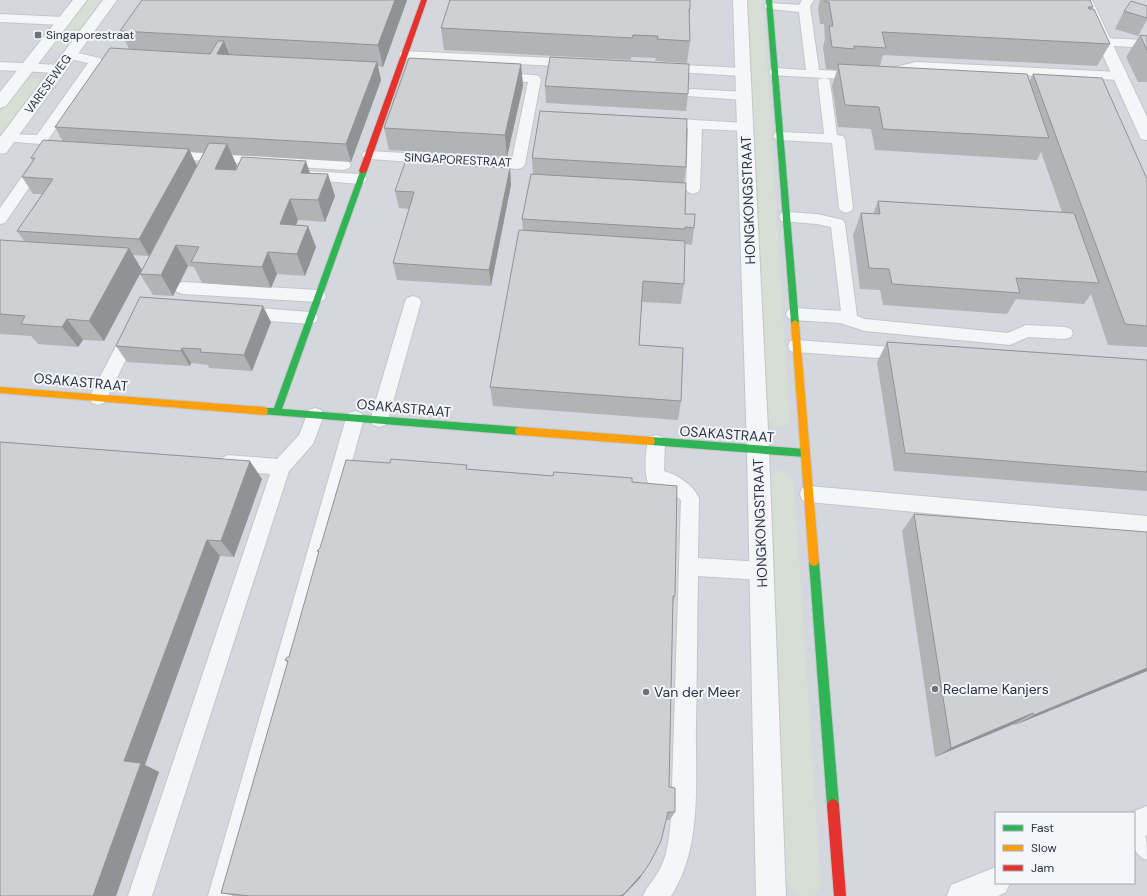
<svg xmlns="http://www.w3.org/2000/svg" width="1147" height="896" viewBox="0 0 1147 896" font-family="'DM Sans',sans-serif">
<rect width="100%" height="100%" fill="#e6e8ea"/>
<path fill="#d4d7dd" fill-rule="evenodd" d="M0 0H1147V896H0ZM996 813H1134V883H996Z"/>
<g fill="#d6ded6">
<polygon points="87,0 103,0 69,47 62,51 53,51 52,46"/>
<polygon points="747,0 763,0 790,421 785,427 772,426 766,415"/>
<polygon points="33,78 41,79 42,81 41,83 0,138 0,112 22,83"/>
<polygon points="776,471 785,471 794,482 821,886 814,896 798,896 785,881 768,480"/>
</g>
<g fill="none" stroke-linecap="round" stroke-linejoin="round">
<g stroke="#c4c6c8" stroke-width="2">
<g id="lane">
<polygon points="802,0 814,0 810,6 819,70 860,72 864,73 866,76 864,79 860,80 771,75 769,72 771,69 775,68 806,70 799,12 770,9 766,8 764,6 766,4 770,3 799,5"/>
<polygon points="0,14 63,17 67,18 69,21 67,24 63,25 0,22"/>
<polygon points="1103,38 1147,40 1147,48 1099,45 1097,42 1099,39"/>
<polygon points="69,51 100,58 102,61 46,143 41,144 3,141 1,138 3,135 8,134 37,135 88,63 65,58 63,55 65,52"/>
<polygon points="405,51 574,59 578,60 580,63 578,66 574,67 401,58 399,55 401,52"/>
<polygon points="0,62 59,65 63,66 65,69 63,72 59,73 0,70"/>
<polygon points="916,62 1120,72 1124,73 1126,76 1124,79 1120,80 916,70 887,77 883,76 881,73 883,70"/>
<polygon points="664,64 743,68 747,69 749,72 747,75 743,76 660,71 658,68 660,65"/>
<polygon points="497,73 535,75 539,76 541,79 525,164 523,167 518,169 369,159 364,158 362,155 364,152 369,151 512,159 528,82 493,80 491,77 493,74"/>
<polygon points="824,78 829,79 830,82 837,135 843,136 845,139 853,208 851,211 846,213 841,211 839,208 832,143 780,140 775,139 773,136 775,133 780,132 824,134 818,82 819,79"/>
<polygon points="692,89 744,92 749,93 750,96 749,99 744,100 687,96 686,93 687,90"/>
<polygon points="662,118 745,123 750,124 752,127 750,130 745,131 702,129 700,189 698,192 693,194 688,192 686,189 688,128 657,125 655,122 657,119"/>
<polygon points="167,151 344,160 349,162 351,165 349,168 344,170 162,158 160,155 162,152"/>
<polygon points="38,159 43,161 45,164 5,223 0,224 0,208 33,161"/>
<polygon points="306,171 360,174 365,176 367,179 365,182 360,184 301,179 299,176 301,173"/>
<polygon points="786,212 817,214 843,220 845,224 857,316 865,319 1008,333 1026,325 1065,327 1071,329 1073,333 1071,337 1065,339 1028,337 1010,345 865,331 840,323 794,320 788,318 786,314 788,310 794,308 841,311 831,227 817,224 781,221 779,217 781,213"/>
<polygon points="183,282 318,290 324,292 326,296 324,300 318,302 183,294 177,292 175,288 177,284"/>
<polygon points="413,296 419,298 421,302 388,420 385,425 379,427 373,425 370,420 405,302 407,298"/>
<polygon points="243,307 310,312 316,314 318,318 316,322 310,324 243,319 237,317 235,313 237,309"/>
<polygon points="132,325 138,327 140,331 107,398 104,403 98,405 92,403 89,398 126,327"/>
<polygon points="796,340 905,348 911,349 913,354 911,359 905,360 796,352 790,351 788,346 790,341"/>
<polygon points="315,408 321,410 324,415 313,444 289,471 152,896 128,896 270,474 228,471 222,468 219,463 222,458 228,455 277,459 299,435 309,410"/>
<polygon points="355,411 361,413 364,418 232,896 208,896 346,418 349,413"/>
<path d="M656 435 662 437 665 442 664 471C679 476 692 484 699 498L698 558 761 562 768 565 771 571 768 577 761 580 698 576C697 625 697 675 696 724 695 780 703 847 671 896H643C647 886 655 879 660 869 668 854 669 836 671 819L681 500 664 487 648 483C644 473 645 446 650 437Z"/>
<polygon points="809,486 1147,516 1147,534 809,502 802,500 800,494 802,488"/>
<path d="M1134 819C1147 827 1147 842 1147 860 1128 852 1134 837 1134 819Z"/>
</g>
</g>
<g stroke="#c4c6c8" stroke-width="2">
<g id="street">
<polygon points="73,0 87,0 6,106 0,108 0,92"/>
<polygon points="103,0 117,0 6,153 0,154 0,137"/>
<polygon points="733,0 747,0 769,450 786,896 756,896 747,450"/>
<polygon points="1078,0 1092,0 1147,117 1147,140 1141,139 1139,135"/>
<polygon points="1147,806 1147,835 1134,840 1134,813 1130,813"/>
<polygon points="996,867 996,883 1010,883 1006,892 998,896 947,896 951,885"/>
</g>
</g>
<g stroke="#c4c6c8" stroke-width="2">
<g id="fast">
<polygon points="766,0 772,0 799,323 795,326 791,323"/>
<polygon points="361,169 363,169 367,171 282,409 519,427 522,428 523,431 522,434 519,435 261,414 260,411 261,408 274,408"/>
<polygon points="651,437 805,449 808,450 810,453 808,456 805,457 651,445 648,444 647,441 648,438"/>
<polygon points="814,558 817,559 819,562 839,805 837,809 833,811 829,809 827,805 809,562 811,559"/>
</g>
</g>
<g stroke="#c4c6c8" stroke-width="2">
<g id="slow">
<polygon points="795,320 799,323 819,562 817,565 814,566 811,565 809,562 791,323"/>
<polygon points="0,387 264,407 267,408 268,411 267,414 264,415 0,393"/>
<polygon points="519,427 651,437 654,438 655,441 654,444 651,445 519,435 516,434 515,431 516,428"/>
</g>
</g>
<g stroke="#c4c6c8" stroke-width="2">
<g id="jam">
<polygon points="421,0 427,0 367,171 363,173 361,173 359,171"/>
<polygon points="833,799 837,801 839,805 846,896 834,896 827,805 829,801"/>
</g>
</g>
<use href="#lane" fill="#f5f6f7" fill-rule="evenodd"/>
<use href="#street" fill="#f5f6f7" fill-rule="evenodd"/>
<use href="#fast" fill="#30b455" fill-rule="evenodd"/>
<use href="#slow" fill="#ff9f0a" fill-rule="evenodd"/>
<use href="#jam" fill="#e5322d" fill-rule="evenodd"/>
</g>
<g fill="#b1b3b5">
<polygon points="407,0 383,67 378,66 381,80 351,162 232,155 237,166 235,170 310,173 335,196 325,222 298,220 296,225 316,247 305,276 277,274 271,288 202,283 194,267 188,266 173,296 153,295 140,274 204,153 190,152 149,256 133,255 142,270 104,341 83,340 78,347 38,344 31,336 0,334 0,240 25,242 17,231 42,194 33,194 22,177 33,161 31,158 63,142 55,127 129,49 120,31"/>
<polygon points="820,0 1090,0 1093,7 1092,9 1110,44 1097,66 883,55 880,66 1029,82 1033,74 1147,179 1147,347 1108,345 1091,294 1084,304 1016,299 1007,314 883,305 880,290 860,289 853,235 861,213 873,214 878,201 1062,212 1041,152 1037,160 875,150 871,129 838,127 832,86 837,70 826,69 823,48 825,38 824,24 820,24 818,9"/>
<polygon points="1147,6 1147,20 1138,36 1115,29 1124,11"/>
<polygon points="690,9 689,18 690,41 687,63 655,61 656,58 631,57 631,60 444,50 441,28"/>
<polygon points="1140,35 1147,36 1147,82 1138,82 1126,57"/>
<polygon points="521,64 523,86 507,157 389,150 384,128"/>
<polygon points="545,86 688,94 686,111 546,103"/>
<polygon points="532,158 686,167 684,183 685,214 694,228 692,245 685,244 684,284 681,304 642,302 639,345 681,401 678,420 493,406 490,387 523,230 522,219 533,174"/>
<polygon points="452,165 510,168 511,185 491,286 397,280 393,263 409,209 399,208 395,191"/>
<polygon points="271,322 252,371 209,368 208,365 191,363 190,366 127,362 116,346"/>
<polygon points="887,342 1147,360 1147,491 894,471 877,362"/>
<polygon points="0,442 262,479 234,557 220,556 145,765 159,772 116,896 0,896"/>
<polygon points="468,469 632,482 675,596 673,604 669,787 675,812 670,820 666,820 651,861 640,878 623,896 235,896 221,893 288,663 285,660 289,657 319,553 317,551"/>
<polygon points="914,514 1147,671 1015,725 1014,724 935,757 902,531"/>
</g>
<g fill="#909294">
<polygon points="395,0 407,0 383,67 378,45"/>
<polygon points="224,41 231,59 217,54"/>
<polygon points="377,62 381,80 351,162 346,144"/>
<polygon points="521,64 523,86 507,157 505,135"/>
<polygon points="227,144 237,166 224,191 215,169"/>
<polygon points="189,149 197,166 149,256 139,239"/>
<polygon points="306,161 313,183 301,173"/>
<polygon points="510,168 511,185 491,286 489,270"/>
<polygon points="328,174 335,196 325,222 318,200"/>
<polygon points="290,199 298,220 288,245 280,224"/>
<polygon points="308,226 316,247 305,276 297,254"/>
<polygon points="176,245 188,266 173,296 161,275"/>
<polygon points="129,248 142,270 104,341 89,321"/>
<polygon points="268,252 277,274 271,288 262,267"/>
<polygon points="263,306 271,322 252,371 244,355"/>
<polygon points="67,319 83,340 78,347 62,327"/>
<polygon points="182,348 191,363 190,366 181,351"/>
<polygon points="250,461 262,479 234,557 221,541"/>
<polygon points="207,540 220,556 145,765 159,772 116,896 93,896 124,761"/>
<polygon points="1147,668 1147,671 1015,725 1034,715"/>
<polygon points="1033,713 1014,724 935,757 951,748"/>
<polygon points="643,873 640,878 623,896 620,896"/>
</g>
<g fill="#ced0d3" stroke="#909294">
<polygon points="142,0 395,0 378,45 120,31"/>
<polygon points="450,0 690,0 690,9 689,9 690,41 657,39 658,36 633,35 632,38 441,28"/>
<polygon points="825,0 1090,0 1093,7 1088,7 1089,9 1094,9 1110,44 882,32 886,48 854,46 854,49 832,47 829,26 833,26 829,2 825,2"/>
<polygon points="1131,1 1147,6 1147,18 1124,11"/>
<polygon points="1140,35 1147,36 1147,50"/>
<polygon points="218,41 224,41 217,54 377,62 346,144 55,127 110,48 210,54"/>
<polygon points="550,57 689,64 688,94 545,86"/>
<polygon points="409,58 521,64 505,135 384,128"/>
<polygon points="838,64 1027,74 1049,138 883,129 879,107 845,105"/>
<polygon points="1033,74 1102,78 1147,179 1147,326 1125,324"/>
<polygon points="540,111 687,119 686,167 532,158"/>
<polygon points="43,140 189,149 139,239 17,231 53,179 22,177 35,158 31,158"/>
<polygon points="209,143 227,144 215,169 236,170 242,157 306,161 301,173 328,174 318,200 290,199 280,224 308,226 297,254 268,252 262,267 191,262 199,247 176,245 161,275 140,274"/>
<polygon points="406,160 452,162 452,165 510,168 489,270 393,263 414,192 395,191"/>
<polygon points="531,174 686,183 685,214 695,214 694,228 685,227 685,229 522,219"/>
<polygon points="878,201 1074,213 1099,283 1016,278 1020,293 892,284 889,269 869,268 861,213 880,214"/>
<polygon points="519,230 685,241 684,284 643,281 639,345 683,348 681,401 490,387"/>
<polygon points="0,240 129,248 89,321 67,319 62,327 21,324 25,316 0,314"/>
<polygon points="140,297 263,306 244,355 200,352 201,349 182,348 181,351 116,346"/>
<polygon points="887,342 1147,360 1147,472 905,453"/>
<polygon points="0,442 250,461 221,541 207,540 124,761 141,763 93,896 0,896"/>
<polygon points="391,459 467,465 466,469 553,476 554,472 632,478 632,482 677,486 675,596 673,596 669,787 675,788 675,812 668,812 661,841 651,861 643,873 624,894 620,896 250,896 221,893 288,661 285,660 287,657 289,657 319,551 317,551 320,548 346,460 390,463"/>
<polygon points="914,514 1147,532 1147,668 1034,715 1033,713 951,748"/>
</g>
<g fill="#6c737f" stroke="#f4f6f9" stroke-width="1.5">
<rect x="34" y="31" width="8" height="8" rx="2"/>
<circle cx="935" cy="689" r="4"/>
<circle cx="646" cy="692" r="4"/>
</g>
<g text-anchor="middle" stroke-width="4" stroke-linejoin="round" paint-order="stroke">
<g font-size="12" fill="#2b3445" stroke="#f4f6f9" text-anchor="start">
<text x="46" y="39">Singaporestraat</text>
</g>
<g font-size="12" fill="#2b3445" stroke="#f4f6f9">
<text transform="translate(48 84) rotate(-54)" y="4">VARESEWEG</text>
<text transform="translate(458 160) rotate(3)" y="4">SINGAPORESTRAAT</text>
</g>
<g font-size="14" fill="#2b3445" stroke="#f4f6f9">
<text transform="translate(748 200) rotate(-92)" y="5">HONGKONGSTRAAT</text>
<text transform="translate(81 382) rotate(5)" y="5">OSAKASTRAAT</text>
<text transform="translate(404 408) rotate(5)" y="5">OSAKASTRAAT</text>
<text transform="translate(727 434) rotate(4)" y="5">OSAKASTRAAT</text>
<text transform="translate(760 523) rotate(-92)" y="5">HONGKONGSTRAAT</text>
</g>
<g font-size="14" fill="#2b3445" stroke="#f4f6f9" text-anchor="start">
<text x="943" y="694">Reclame Kanjers</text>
<text x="654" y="697">Van der Meer</text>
</g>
</g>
<rect x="995" y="812" width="140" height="72" fill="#f4f6f9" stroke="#a4a8b1"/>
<rect x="1003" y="825" width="20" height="6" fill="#30b455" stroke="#a4a8b1"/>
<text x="1031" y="832" font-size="12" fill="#2b3445">Fast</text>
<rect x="1003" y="845" width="20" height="6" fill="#ff9f0a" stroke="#a4a8b1"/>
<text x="1031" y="852" font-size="12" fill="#2b3445">Slow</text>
<rect x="1003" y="865" width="20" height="6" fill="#e5322d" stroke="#a4a8b1"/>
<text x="1031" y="872" font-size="12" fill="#2b3445">Jam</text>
</svg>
